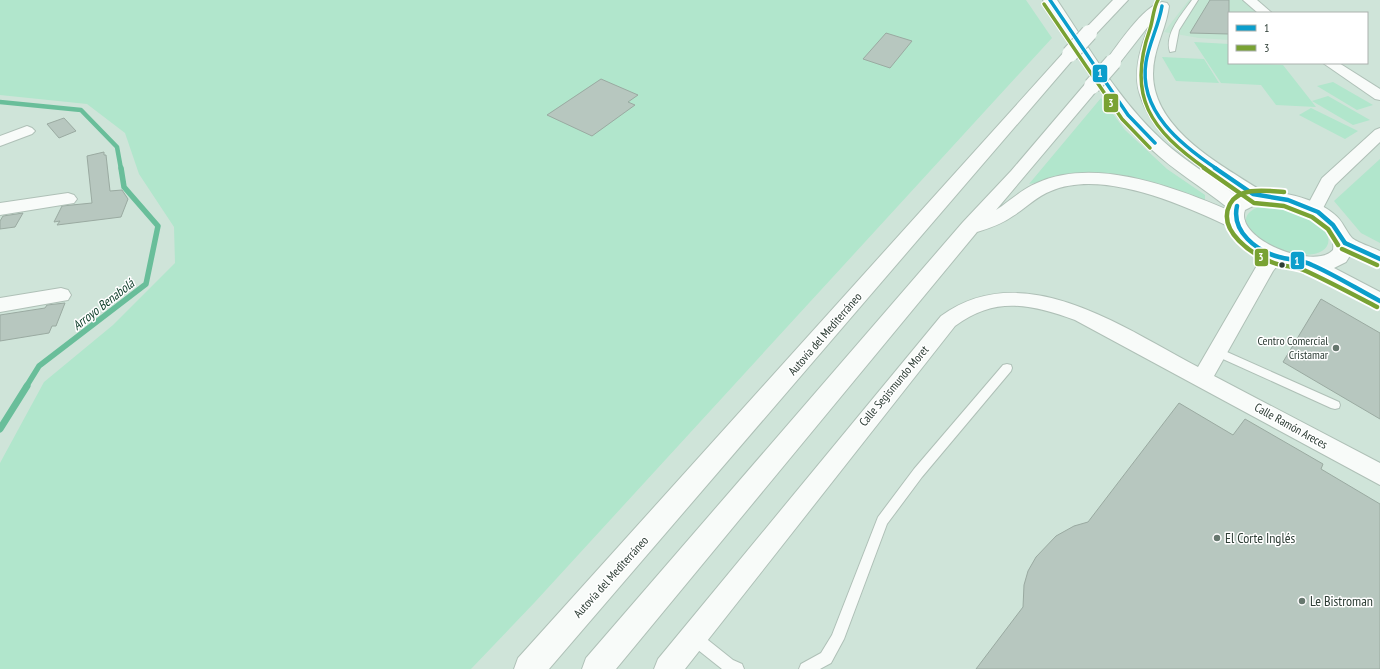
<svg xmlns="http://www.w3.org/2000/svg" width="1380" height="669" viewBox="0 0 1380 669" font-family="'PT Sans Narrow',sans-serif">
<rect width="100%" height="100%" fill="#cfe4d9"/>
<polygon fill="#c2e5d2" points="1189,0 1242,0 1259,13 1229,13 1229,40 1199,38 1164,32"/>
<g fill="#b1e6cc">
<polygon points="0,0 1026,0 1052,38 535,602 471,669 0,669 0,463 44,382 113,325 175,263 174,227 139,174 125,133 87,104 0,95"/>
<polygon points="1194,42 1229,44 1229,63 1283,65 1316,107 1276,105 1261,85 1221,83"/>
<polygon points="1162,57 1204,59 1219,83 1176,81"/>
<polygon points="1333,82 1373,105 1357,110 1317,86"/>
<polygon points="1328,96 1370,120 1353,125 1312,101"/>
<polygon points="1101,98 1125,130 1167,169 1205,195 1205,201 1069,177 1029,184"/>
<polygon points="1311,108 1358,131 1345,139 1299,115"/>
<polygon points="1380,159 1380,243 1361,233 1334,201"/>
<path d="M1261 206C1279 205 1295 209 1311 218 1341 237 1330 259 1296 254 1276 252 1219 221 1261 206Z"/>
</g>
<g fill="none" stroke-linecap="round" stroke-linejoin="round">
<polyline stroke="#69be9a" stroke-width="4.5" points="0,102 81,110 117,147 121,169"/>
<polyline stroke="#69be9a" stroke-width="5.5" points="26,387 39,366 146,284 158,226 124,187 121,168"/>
<polyline stroke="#69be9a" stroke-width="7" points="0,429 27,386"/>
</g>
<g fill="#b7c7bf" stroke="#9aaaa1">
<polygon points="1210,0 1229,0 1229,34 1190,33"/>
<polygon points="886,33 912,41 890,68 863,59"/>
<polygon points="601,79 638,95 628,102 635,105 592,136 547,115"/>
<polygon points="64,118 76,131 59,138 47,124"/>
<polygon points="104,152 104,155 106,155 110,191 122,190 128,199 121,217 57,225 60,221 54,222 62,206 92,203 87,156"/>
<polygon points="23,213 15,227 0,229 0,221 3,216"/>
<polygon points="1321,299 1380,333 1380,419 1283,362"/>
<polygon points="65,303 56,326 52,326 49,333 0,341 0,315 45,308 47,305"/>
<polygon points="1179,403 1233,435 1245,419 1323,464 1321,469 1380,504 1380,669 976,669 1023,607 1024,585 1028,571 1036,557 1056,536 1074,526 1088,522"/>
</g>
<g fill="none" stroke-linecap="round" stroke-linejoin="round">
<g stroke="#afc0b7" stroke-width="2">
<g id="service">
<path d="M1192 0H1198L1179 30 1175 51 1170 52C1164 34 1182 14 1192 0Z"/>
<polygon points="1218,348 1339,402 1340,405 1339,408 1335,409 1331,408 1214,355 1213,352 1214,349"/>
<polygon points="1007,364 1011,365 1012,368 1011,371 922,477 887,524 844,639 831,663 820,669 799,669 801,664 821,653 832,635 878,517 914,469 1003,365"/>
<polygon points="693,630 698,632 733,660 742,664 744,669 722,669 688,642 686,637 688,632"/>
</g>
</g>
<g stroke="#afc0b7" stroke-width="2">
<g id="minor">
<polygon points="1243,0 1257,0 1272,13 1258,13"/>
<polygon points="1323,63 1339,63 1380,89 1380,100 1375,99"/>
<polygon points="27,126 32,128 35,131 32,134 0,146 0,136"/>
<polygon points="1380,128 1380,142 1335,185 1320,214 1314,216 1308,214 1305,210 1322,178 1375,130"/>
<polygon points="68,193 74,195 77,199 74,203 0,215 0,203"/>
<path d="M1276 250 1282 251 1285 256 1273 271 1214 376 1380 463V485L1075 320C1030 304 995 296 955 326L685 669H654L658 659 941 316C1024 256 1122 327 1198 367L1259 262 1270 251Z"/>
<polygon points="61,288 68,290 71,295 68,300 0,312 0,298"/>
</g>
</g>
<g stroke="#afc0b7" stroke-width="2">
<path id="tertiary" d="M1043 0H1057C1090 49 1119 101 1163 141 1186 162 1214 178 1238 197 1264 185 1312 196 1334 214 1343 221 1345 230 1352 238 1356 242 1374 248 1380 251V266L1351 254 1346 262 1334 268 1380 292V309L1306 271 1275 263 1250 251 1235 237 1227 226 1225 218 1228 208C1202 187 1174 171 1150 148 1106 106 1076 51 1043 0ZM1259 203C1284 205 1338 216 1333 250 1315 271 1234 239 1245 210Z"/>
</g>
<g stroke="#afc0b7" stroke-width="2">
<g id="trunk">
<polygon points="1113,0 1128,0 1094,36 1084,36 1082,33 1084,30"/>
<path d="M1162 2 1167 3 1169 6 1168 12C1164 33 1153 51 1153 74 1153 130 1223 166 1265 193L1267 197 1265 201 1258 203 1251 201C1210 174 1156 145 1140 95 1132 72 1141 45 1150 24L1118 65H1108L1105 62C1117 46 1143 6 1162 2Z"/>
<polygon points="1070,49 1075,51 1078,54 1075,57 549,669 514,669 518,658 1065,51"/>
<path d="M1092 81 1098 83 1100 86 1098 89 996 210C1010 201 1022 189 1037 183 1099 155 1184 191 1242 216L1245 221 1242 226 1235 227 1228 226C1181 204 1102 169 1051 191 1037 196 1026 208 1013 216 1002 224 990 228 977 232L616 669H582L586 658 963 222 1011 171 1086 83Z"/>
</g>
</g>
<use href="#service" fill="#f8fbf9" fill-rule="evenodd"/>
<use href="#minor" fill="#f8fbf9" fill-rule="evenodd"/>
<use href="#tertiary" fill="#f8fbf9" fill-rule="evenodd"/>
<use href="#trunk" fill="#f8fbf9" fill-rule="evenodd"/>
<g stroke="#afc0b7" stroke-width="18" stroke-linecap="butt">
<g id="trunk-bridge">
<polyline points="1070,54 1089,33"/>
<polyline points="1092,86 1113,62"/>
</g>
</g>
<use href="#trunk-bridge" stroke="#f8fbf9" stroke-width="16"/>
<g stroke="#fff" stroke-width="5.5">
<g id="bus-1-far1">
<polyline points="1050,0 1128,115 1155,143"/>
<path d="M1162 6C1159 25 1149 43 1146 62 1138 111 1181 145 1217 169"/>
</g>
</g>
<g stroke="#fff" stroke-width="8">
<g id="bus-1">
<polyline points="1215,168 1253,194 1288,200 1318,212 1333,225 1345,243"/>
<path d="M1237 206C1231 232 1257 251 1279 257 1290 260 1302 260 1312 265 1335 275 1357 289 1380 301"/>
<polyline points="1345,243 1380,259"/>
</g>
</g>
<g stroke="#fff" stroke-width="5.5">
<g id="bus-2-far1">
<path d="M1158 0C1153 9 1153 20 1150 29 1126 97 1151 130 1206 169"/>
<polyline points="1044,4 1122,119 1150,148"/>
</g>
</g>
<g stroke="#fff" stroke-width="8">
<g id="bus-2">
<polyline points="1204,168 1254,203 1284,206 1312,217 1328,229 1338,245"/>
<path d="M1284 192C1268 191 1240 186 1230 204 1216 231 1253 255 1274 263 1284 267 1296 266 1306 271 1330 282 1354 295 1377 307"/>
<polyline points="1342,249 1377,265"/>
</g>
</g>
<use href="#bus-1-far1" stroke="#0b9ecc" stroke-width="3.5"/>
<use href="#bus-1" stroke="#0b9ecc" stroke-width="4.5"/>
<use href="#bus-2-far1" stroke="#79a233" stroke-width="3.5"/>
<use href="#bus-2" stroke="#79a233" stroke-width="4.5"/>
</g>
<circle fill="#2d3d35" stroke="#fff" stroke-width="1.5" cx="1282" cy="265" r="3.5"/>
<g fill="#66776e" stroke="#fff" stroke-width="1.5">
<circle cx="1336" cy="348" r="4"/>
<circle cx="1217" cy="538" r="4"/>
<circle cx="1302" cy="601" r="4"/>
</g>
<g text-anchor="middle" stroke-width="3" stroke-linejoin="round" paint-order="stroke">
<g font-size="12" fill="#2d3d35" stroke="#fff">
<text transform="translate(825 334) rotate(-49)" y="4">Autovía del Mediterráneo</text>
<text transform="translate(894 386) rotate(-50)" y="4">Calle Segismundo Moret</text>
<text transform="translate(1291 426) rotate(29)" y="4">Calle Ramón Areces</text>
<text transform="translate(611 577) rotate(-48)" y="4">Autovía del Mediterráneo</text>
</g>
<g font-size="12" fill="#2d3d35" stroke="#fff" text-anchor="end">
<text x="1328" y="345">Centro Comercial<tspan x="1328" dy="14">Cristamar</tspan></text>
</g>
<g font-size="13" font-style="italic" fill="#13422e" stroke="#fff">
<text transform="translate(103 304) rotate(-38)" y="5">Arroyo Benabolá</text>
</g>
<g font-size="14" fill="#2d3d35" stroke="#fff" text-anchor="start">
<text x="1225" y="543">El Corte Inglés</text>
<text x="1310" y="606">Le Bistroman</text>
</g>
</g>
<g stroke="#fff" stroke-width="1.5">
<rect x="1092" y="64" width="16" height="19" rx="4" fill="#0b9ecc"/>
<rect x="1103" y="93" width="16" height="20" rx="4" fill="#79a233"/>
<rect x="1254" y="248" width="15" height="19" rx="4" fill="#79a233"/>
<rect x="1290" y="251" width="15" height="19" rx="4" fill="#0b9ecc"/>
</g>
<g font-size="11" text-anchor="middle" font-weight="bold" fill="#fff">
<text x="1100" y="77">1</text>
<text x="1111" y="107">3</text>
<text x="1261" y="261">3</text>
<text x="1297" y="265">1</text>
</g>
<rect x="1228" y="12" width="140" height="52" fill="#ffffff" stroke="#abb1ae"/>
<rect x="1236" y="25" width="20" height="6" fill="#0b9ecc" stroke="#abb1ae"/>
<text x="1264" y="32" font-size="12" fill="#2d3d35">1</text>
<rect x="1236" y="45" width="20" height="6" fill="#79a233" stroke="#abb1ae"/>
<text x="1264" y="52" font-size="12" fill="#2d3d35">3</text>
</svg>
